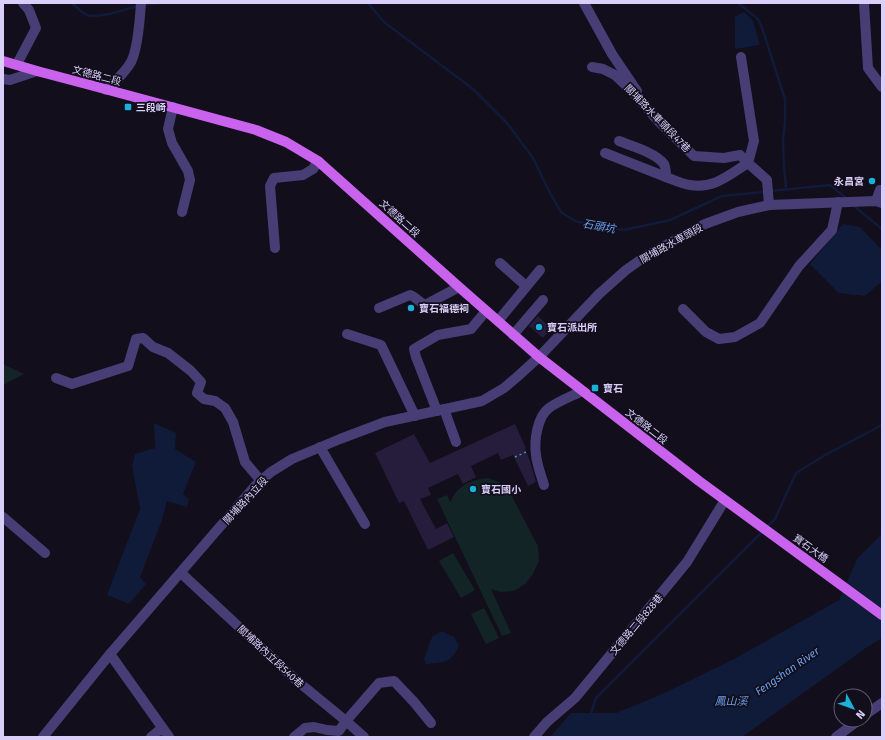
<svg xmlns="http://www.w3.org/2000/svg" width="885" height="740" viewBox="0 0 885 740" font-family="'Fira Sans','Noto Sans TC',sans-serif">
<rect width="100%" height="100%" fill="#120e1c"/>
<g fill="#122425">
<polygon points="3,364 24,374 3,385"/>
<path d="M488 478 499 482 508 489 538 546 539 561 533 574 525 584 514 591 501 592 491 589 511 633 502 636 437 499 447 495 450 502C452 499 454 494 457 491 465 482 477 479 488 478Z"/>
<polygon points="453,553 475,590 461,598 439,561"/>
<polygon points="484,608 499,638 486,644 471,614"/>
</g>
<g fill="#101a39">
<polygon points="744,12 753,21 760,45 735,49 735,17"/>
<polygon points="843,224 860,227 882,250 882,281 865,296 839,293 810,264"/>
<polygon points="154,423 176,433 175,449 196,462 183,494 189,499 187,507 167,501 162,520 140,577 146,584 129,604 107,595 140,509 132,466 135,454 155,448"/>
<polygon points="882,534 882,638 866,648 742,737 550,737 571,713 616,713 660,695 734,659 839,600 857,559"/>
<path d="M442 631 454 637 459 646C450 664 445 662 426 664L424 659 432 637Z"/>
</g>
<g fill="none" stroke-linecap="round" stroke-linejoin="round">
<g stroke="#101a39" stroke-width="2.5">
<path d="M72 3C76 7 82 13 87 15 99 19 126 9 138 6"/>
<polyline points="368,3 384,22 473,89 507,123 533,158 550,193 561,212 575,221 594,226 624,230 670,220 722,196 765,192"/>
<polyline points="738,3 758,19 762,28 785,99 785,122 783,140 784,166 786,189"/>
<polyline points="143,5 160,3"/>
<polyline points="770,191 830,185 846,198"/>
<polyline points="854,206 882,229"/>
<polyline points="767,527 775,519 796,473 827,454 882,425"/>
<polyline points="590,716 596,698 763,531"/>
</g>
</g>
<g fill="#261c3b">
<polygon points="538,316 551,329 543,338 529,326"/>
<polygon points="515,424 526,448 525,449 530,461 536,482 528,486 513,455 501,460 498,453 471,466 476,477 463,484 458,474 428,488 431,495 420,499 436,529 447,523 454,537 428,550 404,501 399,503 375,453 414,434 430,463"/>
</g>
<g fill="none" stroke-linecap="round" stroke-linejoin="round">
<polyline stroke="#3a9ba1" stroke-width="1.5" stroke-dasharray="2 3" stroke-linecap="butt" points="515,457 526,452"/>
<g stroke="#473e76" stroke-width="10">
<polyline points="584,3 612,54 637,91"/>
<polyline points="864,3 868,68 882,87"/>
<polyline points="741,57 754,141 748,163 767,180 769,205"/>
<polyline points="17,64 36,28 29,10 23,3"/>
<path d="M592 67 603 69 615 75 631 90 659 122 694 156 724 158 740 155 748 163C729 175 714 189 690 185 682 184 674 180 666 177 666 173 666 168 664 164 656 153 632 146 619 141"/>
<polyline points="3,79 10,80 37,71"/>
<path d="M106 90C115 81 125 73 131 62 138 49 140 18 141 3"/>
<polyline points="173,107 168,129 172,143 188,171 190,180 182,212"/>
<polyline points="605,153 666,177"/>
<polyline points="876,201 880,190 882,190"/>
<polyline points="275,248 270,186 274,178 303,175 313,169 318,161"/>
<polyline points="500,263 526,286"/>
<path d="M379 308 410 295C417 297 420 305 427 304L459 287"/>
<polyline points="683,309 706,332 719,339 735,337 760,323 799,266 832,230 838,202"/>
<polyline points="498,321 540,270"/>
<polyline points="347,334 381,345 415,416"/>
<polyline points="513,335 543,300"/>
<polyline points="56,378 72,384 128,366 136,339 143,338 153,347 168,353 191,371 201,382 197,393 204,399 215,401 225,408 233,422 245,462 261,481"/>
<polyline points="444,409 456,442"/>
<polyline points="437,411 416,357 414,349 438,335 471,329 486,311"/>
<polyline points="320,447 365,524"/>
<path d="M544 485C541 475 537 465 536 455 534 441 537 417 549 408 557 402 572 396 582 391"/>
<polyline points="3,517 45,553"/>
<polyline points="181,573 296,680 346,721 364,737"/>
<polyline points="110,654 169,737"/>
<polyline points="865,715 882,703"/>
<polyline points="43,737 110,654 256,485 271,472 292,459 340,439 385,422 482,401 504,388 517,377 539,357 599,294 626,270 646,256 705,224 738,212 769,205 876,201 882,203"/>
<polyline points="151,737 162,728"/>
<polyline points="294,737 305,728 314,727 327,730 339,731 346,721 379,683 394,681 414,702 431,723"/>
<polyline points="534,737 547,722 575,698 687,562 725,500"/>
<polyline points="836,737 859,720"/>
</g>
<polyline stroke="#c962ed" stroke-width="10" points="3,61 37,71 90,85 256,130 286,142 318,161 459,287 539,357 699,481 882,615"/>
</g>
<g fill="#1ab0da" stroke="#120e1c" stroke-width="1.5">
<rect x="124" y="103" width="8" height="8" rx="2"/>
<circle cx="872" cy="181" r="4"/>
<circle cx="411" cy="308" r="4"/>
<circle cx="539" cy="327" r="4"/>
<rect x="591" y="384" width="8" height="8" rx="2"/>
<circle cx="473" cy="489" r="4"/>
</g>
<g text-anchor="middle" stroke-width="3.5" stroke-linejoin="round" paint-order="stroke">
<g font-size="10" fill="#d9cff9" stroke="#120e1c">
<text transform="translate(97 75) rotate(15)" y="4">文德路二段</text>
<text transform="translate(658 118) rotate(46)" y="4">關埔路水車頭段47巷</text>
<text transform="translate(400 218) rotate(42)" y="4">文德路二段</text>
<text transform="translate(671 243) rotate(-29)" y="4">關埔路水車頭段</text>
<text transform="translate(647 426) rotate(38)" y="4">文德路二段</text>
<text transform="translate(245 500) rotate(-47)" y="4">關埔路內立段</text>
<text transform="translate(811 548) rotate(36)" y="4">寶石大橋</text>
<text transform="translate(636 624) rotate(-50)" y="4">文德路二段828巷</text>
<text transform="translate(271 656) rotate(43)" y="4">關埔路內立段540巷</text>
</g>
<g font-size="10" font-weight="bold" fill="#d9cff9" stroke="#120e1c" text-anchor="start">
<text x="136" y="111">三段崎</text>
<text x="864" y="185" text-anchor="end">永昌宮</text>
<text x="419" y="312">寶石福德祠</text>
<text x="547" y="331">寶石派出所</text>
<text x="603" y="392">寶石</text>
<text x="481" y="493">寶石國小</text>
</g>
<g font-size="11" font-style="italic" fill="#69a0ed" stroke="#120e1c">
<text transform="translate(599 226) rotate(10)" y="4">石頭坑</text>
<text transform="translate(787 671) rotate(-35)" y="4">Fengshan River</text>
<text x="731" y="705">鳳山溪</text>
</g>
</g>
<rect width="885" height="740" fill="none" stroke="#d9cff9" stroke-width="8"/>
<g transform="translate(853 708) rotate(131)"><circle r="19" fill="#120e1c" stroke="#625b74"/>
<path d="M0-3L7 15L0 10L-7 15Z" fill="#1ab0da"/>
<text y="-6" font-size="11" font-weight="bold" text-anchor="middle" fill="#d9cff9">N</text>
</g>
</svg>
